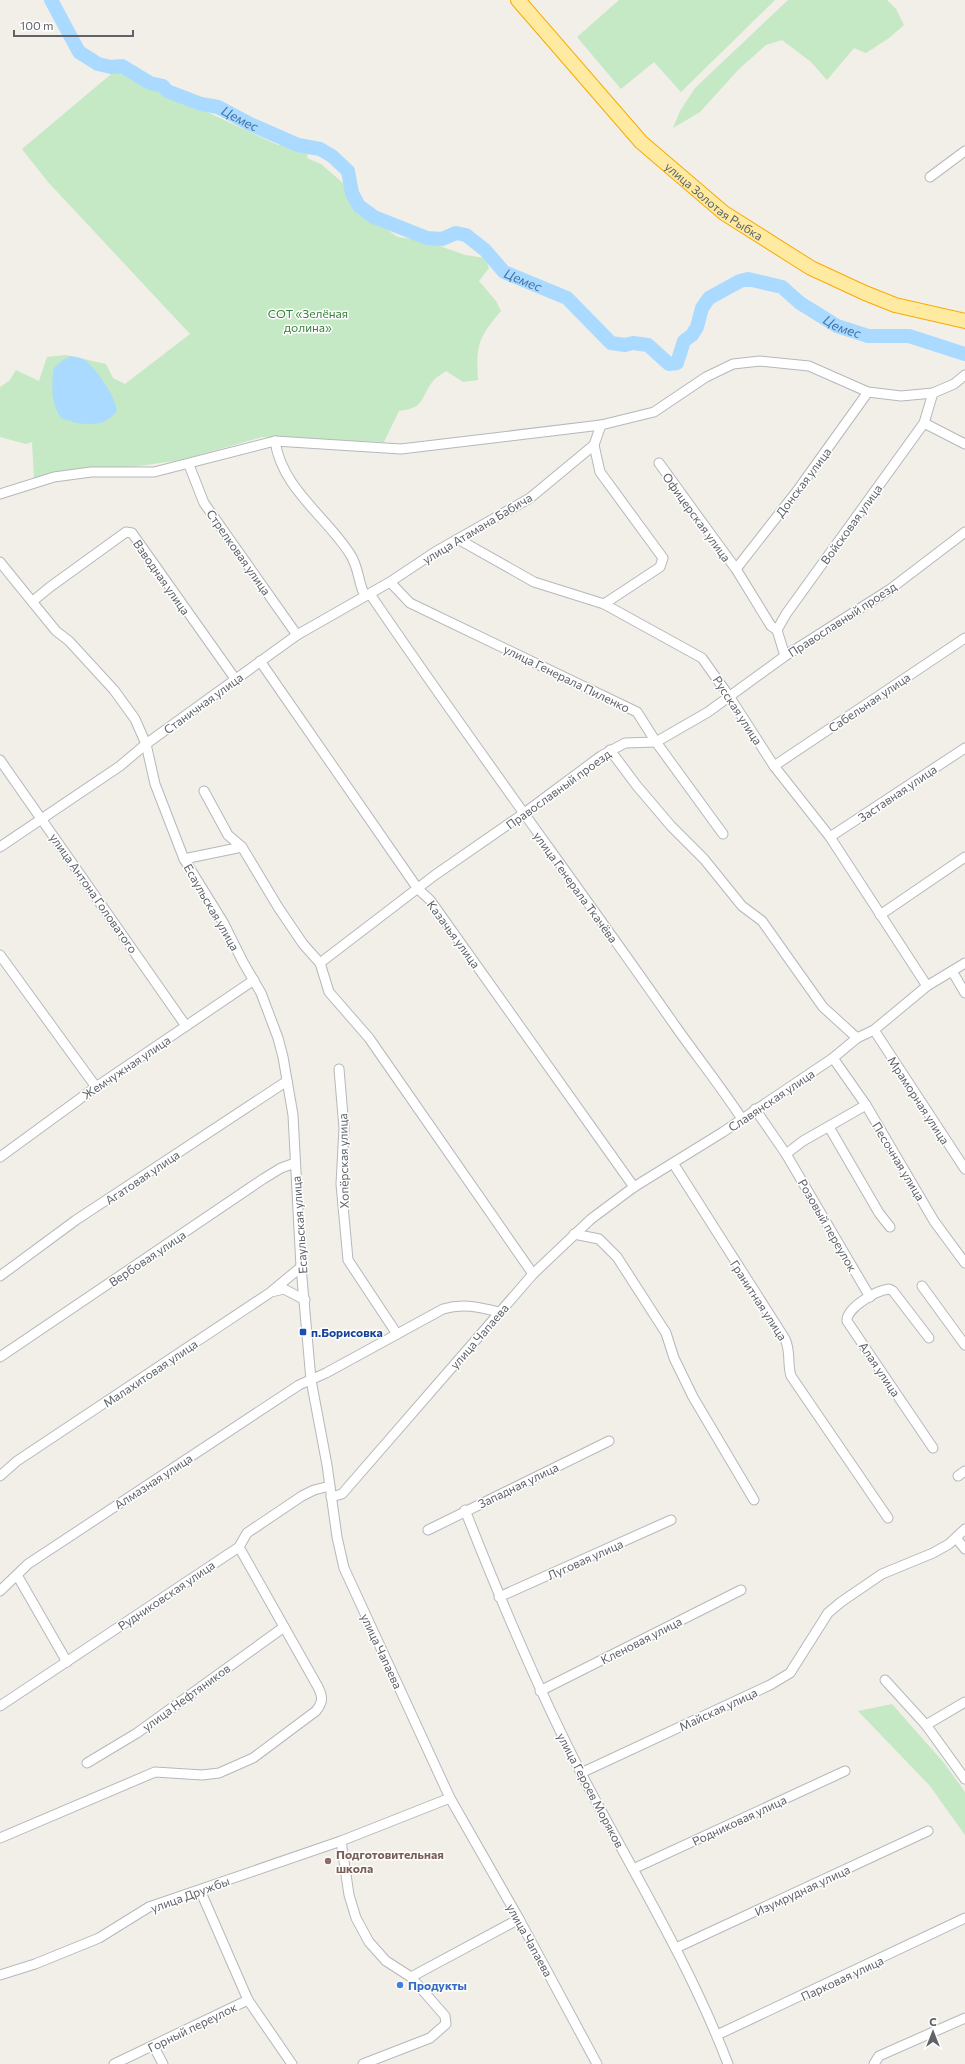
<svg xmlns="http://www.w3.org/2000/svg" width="965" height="2064" font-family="Commissioner,sans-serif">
  <rect width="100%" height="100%" fill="#f1efe8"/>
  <g fill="#c5e8c5">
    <path d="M619,0H775L681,92L654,62L621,89L577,37Z"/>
    <path d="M788,0H887L896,9L904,25L889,38L866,53L854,48L827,80L811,62L782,40L766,45L739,69L700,112L673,128L680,111L695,88Z"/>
    <path d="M116,70L278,145L284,144L308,154L307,158L321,164L343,183L357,210L398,237L426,241L465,255L485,258L489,268L479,281L496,301L501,311C478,338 476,345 478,380L463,382L446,371C442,374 436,377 433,381C420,397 426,408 399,411L384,442L262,437L181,460L132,467H91L34,478L32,442L26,444L0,437V387L9,381L16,370L39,381L47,357L66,355L106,364L113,378L125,384L190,334L48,182L22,149Z"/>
    <path d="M892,1704L944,1763L965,1792V1835L930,1786L858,1711Z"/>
  </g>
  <path fill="#aadaff" d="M71,356C76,357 83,358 86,361C98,371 115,396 117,411C102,430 81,425 61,418C51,404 51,384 54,368L63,360Z"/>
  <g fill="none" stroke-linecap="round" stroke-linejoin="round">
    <path stroke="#aadaff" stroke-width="14" id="s1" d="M51,0L79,52L98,64L111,67L122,66L150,83L163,86L167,91L201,104L218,107L250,124L298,145L320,149L332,156L348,171L352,193L359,206L374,217L427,238L442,239L456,233L466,235L485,250L504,272L567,298L611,343L625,345L633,343L648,345L669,364L677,363L684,341L692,335L697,327L702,308L709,298L740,281L748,279L782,287L800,303L837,326L868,336H909L965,354"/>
    <defs>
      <g id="minor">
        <path d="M930,177L965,151"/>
        <path d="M924,423L965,444"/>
        <path d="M275,441C282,489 326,516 350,554C359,567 358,583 365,596"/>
        <path d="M594,445L600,472L663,558L660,567L604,604"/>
        <path d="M659,463L736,569L771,626L777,630"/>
        <path d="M189,465L204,503L297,635"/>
        <path d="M0,494L54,477L91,472H154L275,441L401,449L601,425L654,412L706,377L733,364L760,361L809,366L868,392L901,396L933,393L954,384L965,375"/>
        <path d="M458,539L534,582L604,604L702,658L729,696L774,766L830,837L927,986"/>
        <path d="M0,562L56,631L69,641L114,690L135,719L146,744L155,784L184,859L223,922L243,962L261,993L278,1038L283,1057L293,1115L301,1267L311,1380L327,1465L337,1537L344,1568L450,1798L519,1919L597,2064"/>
        <path d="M736,569L797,491L868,392"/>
        <path d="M390,582L410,603L637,712L656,742L723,834"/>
        <path d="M370,594C469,740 575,882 676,1027C698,1058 721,1087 742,1119"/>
        <path d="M33,601L50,587L126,532L132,533L236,680"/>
        <path d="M785,656L777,630L786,614L924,423L933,393"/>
        <path d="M260,661L418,889L430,900L634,1187"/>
        <path d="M610,750L637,786L671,826L704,859L742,906L762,921L823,1007L857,1038"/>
        <path d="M0,760L186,1026"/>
        <path d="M774,766L965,638"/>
        <path d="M204,791L228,835L242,847L278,907L303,944L320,963L329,992L369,1038L533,1274"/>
        <path d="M830,837L965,748"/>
        <path d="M0,847L120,766L146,744L297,635L390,582L435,552L530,498L594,445L601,425"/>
        <path d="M184,859L242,847"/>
        <path d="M880,915L965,857"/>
        <path d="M0,955L96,1087"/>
        <path d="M320,963L435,875L523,814L601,756L625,743L656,742L708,712L785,656L889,590L965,532"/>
        <path d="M952,971L965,993"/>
        <path d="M874,1030L965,1169"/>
        <path d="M833,1058L866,1105L934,1221L965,1263"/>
        <path d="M339,1069L344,1128L341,1184L348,1260L397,1334"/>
        <path d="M755,1109L786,1154L803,1141L866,1105"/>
        <path d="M829,1127L879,1213L890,1227"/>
        <path d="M786,1154L870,1297"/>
        <path d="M0,1157L96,1087L254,980"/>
        <path d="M673,1163L785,1339C791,1351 787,1363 791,1376L888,1518"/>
        <path d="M574,1234L599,1239L617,1257L666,1333L674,1358L693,1397L754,1500"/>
        <path d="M0,1276L76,1220L287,1081"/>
        <path d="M922,1286L965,1345"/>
        <path d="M272,1291L301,1267"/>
        <path d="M929,1338L893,1291L889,1289C877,1290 846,1308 847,1321L933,1448"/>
        <path d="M0,1357L263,1179L281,1168L295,1163"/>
        <path d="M0,1476L17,1461L271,1292L284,1289L305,1300"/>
        <path d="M958,1476L965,1471"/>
        <path d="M331,1497L342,1494L533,1274L591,1219L634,1187L723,1132L833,1058L857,1038L874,1030L927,986L965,963"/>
        <path d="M465,1510C500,1599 537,1687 581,1773C631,1869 689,1962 728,2064"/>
        <path d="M428,1530L609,1441"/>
        <path d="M956,1538L965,1549"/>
        <path d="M17,1575L67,1662"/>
        <path d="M0,1591L28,1564L299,1385L326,1373L443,1309C463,1303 479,1307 499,1312"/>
        <path d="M499,1597L671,1520"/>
        <path d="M885,1680L926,1725L965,1779"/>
        <path d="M540,1691L741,1590"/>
        <path d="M0,1706L239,1547L247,1533L302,1496L314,1490L330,1486"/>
        <path d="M926,1725L965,1702"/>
        <path d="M87,1763L137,1733L284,1627"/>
        <path d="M581,1773L770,1685L790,1673L828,1613L841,1602L882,1574L933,1553L949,1544L965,1529"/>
        <path d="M0,1838L155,1772L202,1775L219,1773L253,1758L316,1711C323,1702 323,1697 318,1687L239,1547"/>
        <path d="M341,1841L349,1895L356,1918L369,1942L386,1961L411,1977L445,2016L446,2024L430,2038L363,2064"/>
        <path d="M633,1869L845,1771"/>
        <path d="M200,1890L248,2000L292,2064"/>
        <path d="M676,1948L928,1831"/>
        <path d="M0,1975L35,1964L99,1938L149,1907L341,1841L450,1798"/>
        <path d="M411,1977L519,1919"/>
        <path d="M717,2035L965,1918"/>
        <path d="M154,2047L163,2064"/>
        <path d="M114,2064L248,2000"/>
        <path d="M874,2064L879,2056L965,2018"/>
      </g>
      <g id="trunk">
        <path id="s2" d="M518,0L641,142L724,213L811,268L865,293L895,305L965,321"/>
      </g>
    </defs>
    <use href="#minor" stroke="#b5b8bc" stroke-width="11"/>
    <use href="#trunk" stroke="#f9ab00" stroke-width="16"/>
    <use href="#minor" stroke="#fff" stroke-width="9"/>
    <use href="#trunk" stroke="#feeaa1" stroke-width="14"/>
  </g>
  <rect fill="#1a4fb4" stroke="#fff" stroke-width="1.5" x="299" y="1328" width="8" height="8" rx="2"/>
  <circle fill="#8d6e63" stroke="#fff" stroke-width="1.5" cx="328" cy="1861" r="4"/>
  <circle fill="#3f7fe0" stroke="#fff" stroke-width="1.5" cx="400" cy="1985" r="4"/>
  <g text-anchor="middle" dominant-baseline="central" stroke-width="3" stroke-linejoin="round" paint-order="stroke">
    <g font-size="12" fill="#5f6368" stroke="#fff">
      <text stroke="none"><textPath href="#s2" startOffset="282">улица Золотая Рыбка</textPath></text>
      <text transform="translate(803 482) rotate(-53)">Донская улица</text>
      <text transform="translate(697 517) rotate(54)">Офицерская улица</text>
      <text transform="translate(851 524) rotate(-54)">Войсковая улица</text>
      <text transform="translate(477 528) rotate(-31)">улица Атамана Бабича</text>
      <text transform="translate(239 552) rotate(55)">Стрелковая улица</text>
      <text transform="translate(162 577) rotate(55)">Взводная улица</text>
      <text transform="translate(842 619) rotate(-33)">Православный проезд</text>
      <text transform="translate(567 678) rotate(26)">улица Генерала Пиленко</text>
      <text transform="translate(869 702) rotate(-34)">Сабельная улица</text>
      <text transform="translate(203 703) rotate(-36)">Станичная улица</text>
      <text transform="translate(738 710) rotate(57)">Русская улица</text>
      <text transform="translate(558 789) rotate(-36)">Православный проезд</text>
      <text transform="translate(897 793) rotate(-34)">Заставная улица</text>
      <text transform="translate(576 887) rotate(54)">улица Генерала Ткачёва</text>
      <text transform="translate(94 893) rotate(55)">улица Антона Головатого</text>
      <text transform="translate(212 907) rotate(60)">Есаульская улица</text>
      <text transform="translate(454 934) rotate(54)">Казачья улица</text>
      <text transform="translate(126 1067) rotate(-34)">Жемчужная улица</text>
      <text transform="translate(771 1100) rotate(-34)">Славянская улица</text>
      <text transform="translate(919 1100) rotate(57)">Мраморная улица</text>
      <text transform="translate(343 1161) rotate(-91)">Хопёрская улица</text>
      <text transform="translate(899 1161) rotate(59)">Песочная улица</text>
      <text transform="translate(142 1177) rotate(-34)">Агатовая улица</text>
      <text transform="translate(299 1225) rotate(-94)">Есаульская улица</text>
      <text transform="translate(828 1225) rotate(60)">Розовый переулок</text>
      <text transform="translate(147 1258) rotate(-34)">Вербовая улица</text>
      <text transform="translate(759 1300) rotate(57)">Гранитная улица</text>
      <text transform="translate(479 1336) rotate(-49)">улица Чапаева</text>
      <text transform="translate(880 1369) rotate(56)">Алая улица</text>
      <text transform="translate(150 1373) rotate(-34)">Малахитовая улица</text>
      <text transform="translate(153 1481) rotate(-33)">Алмазная улица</text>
      <text transform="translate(518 1485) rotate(-26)">Западная улица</text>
      <text transform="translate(585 1559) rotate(-24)">Луговая улица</text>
      <text transform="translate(166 1595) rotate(-34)">Рудниковская улица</text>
      <text transform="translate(641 1640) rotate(-27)">Кленовая улица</text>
      <text transform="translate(382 1651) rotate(65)">улица Чапаева</text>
      <text transform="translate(186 1697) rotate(-36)">улица Нефтяников</text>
      <text transform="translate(718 1709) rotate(-25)">Майская улица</text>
      <text transform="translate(591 1790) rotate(62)">улица Героев Моряков</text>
      <text transform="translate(739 1820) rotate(-25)">Родниковая улица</text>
      <text transform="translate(802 1890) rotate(-25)">Изумрудная улица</text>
      <text transform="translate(190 1894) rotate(-20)">улица Дружбы</text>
      <text transform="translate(530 1940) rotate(61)">улица Чапаева</text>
      <text transform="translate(842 1978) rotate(-25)">Парковая улица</text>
      <text transform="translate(192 2027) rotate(-26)">Горный переулок</text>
    </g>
    <g font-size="12" fill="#348238" stroke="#fff">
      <text x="308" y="313">СОТ «Зелёная<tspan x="308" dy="14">долина»</tspan></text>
    </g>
    <g font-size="12" font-weight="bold" fill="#164399" stroke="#fff" text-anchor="start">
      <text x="311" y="1332">п.Борисовка</text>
    </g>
    <g font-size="12" font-weight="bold" fill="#785e54" stroke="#fff" text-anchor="start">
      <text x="336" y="1854">Подготовительная<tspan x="336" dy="14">школа</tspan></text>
    </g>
    <g font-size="12" font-weight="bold" fill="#366cbe" stroke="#fff" text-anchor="start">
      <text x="408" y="1985">Продукты</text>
    </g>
    <g font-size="13" font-style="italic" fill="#4174aa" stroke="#fff">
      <text stroke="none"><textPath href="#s1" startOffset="237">Цемес</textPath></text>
      <text stroke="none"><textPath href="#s1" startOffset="586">Цемес</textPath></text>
      <text stroke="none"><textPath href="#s1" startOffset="996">Цемес</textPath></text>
    </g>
  </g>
  <g transform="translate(933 2032)" stroke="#ffffff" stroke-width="3" paint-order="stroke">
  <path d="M0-3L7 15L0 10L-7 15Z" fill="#5f6368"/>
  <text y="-6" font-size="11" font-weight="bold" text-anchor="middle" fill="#5f6368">С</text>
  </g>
  <path d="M14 30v6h119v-6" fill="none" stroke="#5f6368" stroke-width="2"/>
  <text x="20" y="30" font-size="12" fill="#5f6368" stroke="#ffffff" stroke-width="3" paint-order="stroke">100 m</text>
</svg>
